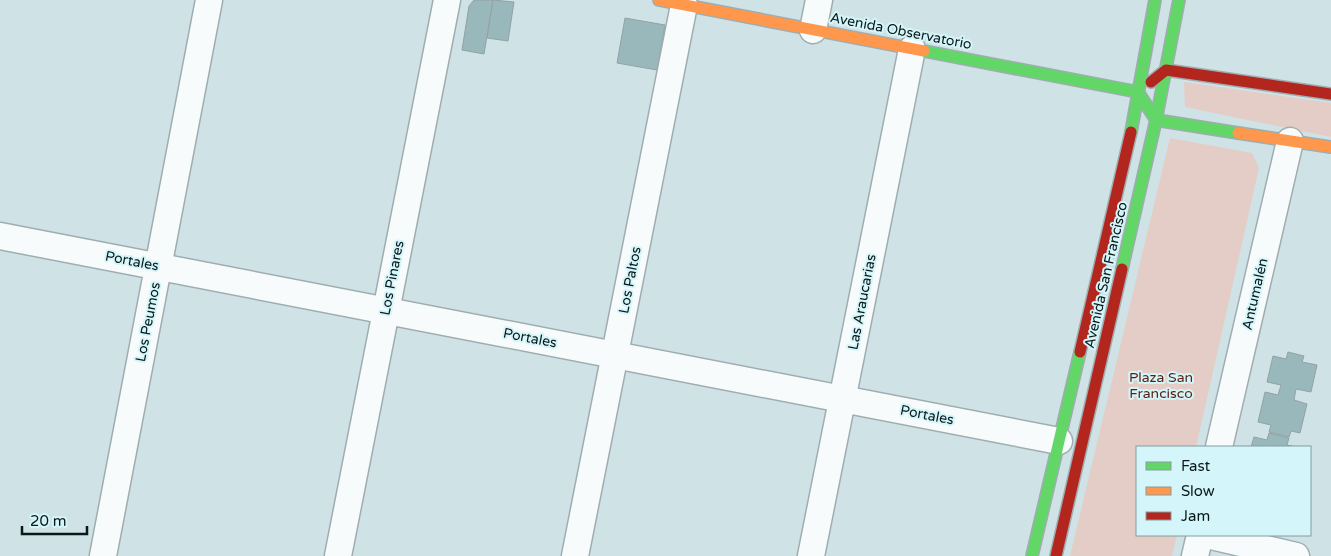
<svg xmlns="http://www.w3.org/2000/svg" width="1331" height="556" font-family="'Varela Round',sans-serif">
  <rect width="100%" height="100%" fill="#cfe2e5"/>
  <g fill="#e4cdc6">
    <path d="M1184,82L1331,103V137L1185,107Z"/>
    <path d="M1170,138L1252,153L1259,168L1196,447H1137V535H1177L1172,556H1070Z"/>
  </g>
  <g fill="#99b8bb" stroke="#93a2a4">
    <path d="M474,0H493L484,54L462,50L469,6Z"/>
    <path d="M493,0L514,2L508,41L487,38Z"/>
    <path d="M625,18L665,25L657,70L617,63Z"/>
    <path d="M1288,352L1304,356L1302,362L1317,365L1311,392L1296,389L1294,400L1307,404L1300,433L1291,431L1289,437L1269,432L1271,425L1258,422L1265,392L1278,395L1281,385L1267,382L1273,356L1286,359Z"/>
    <path d="M1269,433L1289,438L1287,445L1297,447H1251L1254,437L1267,440Z"/>
  </g>
  <g fill="none" stroke-linecap="round" stroke-linejoin="round">
    <defs>
      <g id="street">
        <path d="M813,30L819,0"/>
        <path d="M0,236L1059,441"/>
        <path d="M1219,447L1290,141"/>
        <path d="M1207,535L1296,556"/>
        <path d="M103,556L209,0"/>
        <path d="M338,556L447,0"/>
        <path d="M575,556L684,5"/>
        <path d="M811,556L912,49"/>
        <path d="M1195,556L1200,535"/>
      </g>
      <g id="fast">
        <path d="M924,51L1138,92L1156,120L1238,133"/>
        <path d="M1131,132L1155,0"/>
        <path d="M1122,269L1156,120L1179,0"/>
        <path d="M1032,556L1080,352"/>
      </g>
      <g id="slow">
        <path d="M659,0L924,51"/>
        <path d="M1238,133L1331,147"/>
      </g>
      <g id="jam">
        <path d="M1151,82L1166,70L1331,94"/>
        <path d="M1080,352L1131,132"/>
        <path d="M1056,556L1122,269"/>
      </g>
    </defs>
    <use href="#street" stroke="#9fadb0" stroke-width="29"/>
    <use href="#fast" stroke="#9fadb0" stroke-width="14"/>
    <use href="#slow" stroke="#9fadb0" stroke-width="14"/>
    <use href="#jam" stroke="#9fadb0" stroke-width="14"/>
    <use href="#street" stroke="#f8fbfb" stroke-width="26"/>
    <use href="#fast" stroke="#63d668" stroke-width="11"/>
    <use href="#slow" stroke="#ff974d" stroke-width="11"/>
    <use href="#jam" stroke="#b3261e" stroke-width="11"/>
  </g>
  <g text-anchor="middle" dominant-baseline="central" stroke-width="4" stroke-linejoin="round" paint-order="stroke">
    <g font-size="14" fill="#0b1819" stroke="#d4f6fa">
      <text transform="translate(901 31) rotate(11)">Avenida Observatorio</text>
      <text transform="translate(132 261) rotate(11)">Portales</text>
      <text transform="translate(1106 275) rotate(-77)">Avenida San Francisco</text>
      <text transform="translate(392 278) rotate(-79)">Los Pinares</text>
      <text transform="translate(630 280) rotate(-79)">Los Paltos</text>
      <text transform="translate(1255 294) rotate(-77)">Antumalén</text>
      <text transform="translate(862 302) rotate(-79)">Las Araucarias</text>
      <text transform="translate(148 322) rotate(-79)">Los Peumos</text>
      <text transform="translate(530 338) rotate(11)">Portales</text>
      <text transform="translate(927 415) rotate(11)">Portales</text>
    </g>
    <g font-size="14" fill="#5d1e0e" stroke="#d4f6fa">
      <text x="1161" y="377">Plaza San<tspan x="1161" dy="16">Francisco</tspan></text>
    </g>
  </g>
  <rect x="1136" y="446" width="175" height="90" fill="#d4f6fa" stroke="#849da0"/>
  <rect x="1146" y="462" width="25" height="8" fill="#63d668" stroke="#849da0"/>
  <text x="1181" y="471" font-size="15" fill="#0b1819">Fast</text>
  <rect x="1146" y="487" width="25" height="8" fill="#ff974d" stroke="#849da0"/>
  <text x="1181" y="496" font-size="15" fill="#0b1819">Slow</text>
  <rect x="1146" y="512" width="25" height="8" fill="#b3261e" stroke="#849da0"/>
  <text x="1181" y="521" font-size="15" fill="#0b1819">Jam</text>
  <path d="M22 526v8h65v-8" fill="none" stroke="#0b1819" stroke-width="2.5"/>
  <text x="30" y="526" font-size="15" fill="#0b1819" stroke="#d4f6fa" stroke-width="4" paint-order="stroke">20 m</text>
</svg>
